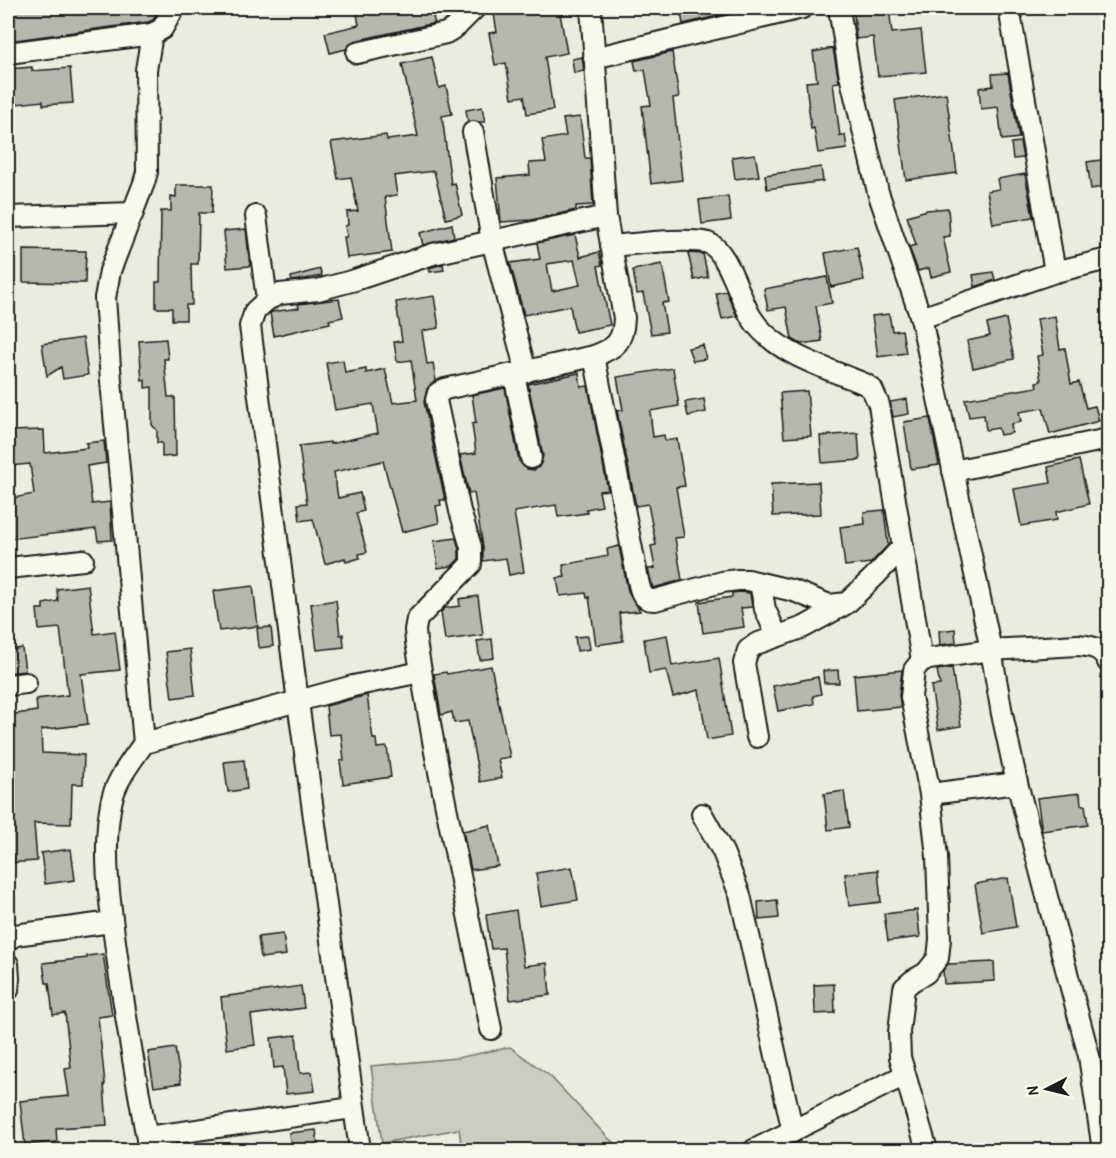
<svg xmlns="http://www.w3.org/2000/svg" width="1116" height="1158" font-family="'Patrick Hand',sans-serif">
  <rect width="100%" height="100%" fill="#eeeadf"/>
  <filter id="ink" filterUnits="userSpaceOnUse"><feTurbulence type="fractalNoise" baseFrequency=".0167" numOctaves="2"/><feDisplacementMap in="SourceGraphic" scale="12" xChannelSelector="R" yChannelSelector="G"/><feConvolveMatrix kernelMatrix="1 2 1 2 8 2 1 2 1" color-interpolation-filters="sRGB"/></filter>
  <g filter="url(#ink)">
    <path fill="#ceccc2" stroke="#75746f" stroke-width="1.5" d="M510,1047L550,1076L610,1140L627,1150H462L459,1129L382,1143L371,1066L457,1058Z"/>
    <g fill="#b9b6af" stroke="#1c1c1c" stroke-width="1.5" fill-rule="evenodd">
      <path d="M9,8H160L153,20L148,22L8,41V24H11Z"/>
      <path d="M356,8H430L435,23L354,41L346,49L330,53L325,33L359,25Z"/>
      <path d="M493,8H559L567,53L545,57L553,110L527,114L524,96L512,98L506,63L495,65L489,33L497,32Z"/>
      <path d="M680,8H743V10L683,24Z"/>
      <path d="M889,8L892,33L921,30L926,72L878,76L873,37L856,39L854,12Z"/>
      <path d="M833,48L839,82L833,83L840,136L845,135L847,149L818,153L814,128L811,129L806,82L817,81L813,52Z"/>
      <path d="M672,52L679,97L673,98L682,180L651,184L642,106L651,105L645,70L636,71L634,61Z"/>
      <path d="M432,57L439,88L446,86L452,114L442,116L451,184L455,183L462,215L446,219L434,171L394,176L397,195L385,197L392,252L347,258L344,237H347L345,226L348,225L347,212L358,211L351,177L338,179L331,142L386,135L387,140L418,136L402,64Z"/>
      <path d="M582,57L584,71L574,73L572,59Z"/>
      <path d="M32,67V71L70,68L73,103L43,105V101L8,105V69Z"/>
      <path d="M1008,73L1019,138L1002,140L998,107L981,109L979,88L993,86L992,74Z"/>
      <path d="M946,93L957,173L906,180L895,100Z"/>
      <path d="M482,107L485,122H468L466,110Z"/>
      <path d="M580,117L585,158H590L593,205L576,206V210L531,220L501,222L497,178L530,175L529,163L546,162L542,140L566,136L563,119Z"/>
      <path d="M1020,142L1023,158L1013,159L1011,143Z"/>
      <path d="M755,154L759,176L735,179L732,157Z"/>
      <path d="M1108,159V186L1091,189L1087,162Z"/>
      <path d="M821,167L823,181L767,189L765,175Z"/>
      <path d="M1025,174L1033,217L993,224L987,191L999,189L997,179Z"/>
      <path d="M176,185H213L212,213H199L198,264H191L192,305H186V320H172V308H156V282H160L161,211H171V196L176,197Z"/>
      <path d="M728,196L731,220L702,224L699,200Z"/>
      <path d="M948,208L950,236L943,237L951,272L931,277L929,268L918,271L909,247L916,245L907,216L927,210Z"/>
      <path d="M452,224L454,237L423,245L420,233Z"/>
      <path d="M246,229L250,266L227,268L224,231Z"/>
      <path d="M575,235L580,257L599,252L602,265L598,266L610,325L575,332L570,306L524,315L510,263L540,259L537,243ZM574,260L580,285L552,291L547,264Z"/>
      <path d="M857,247L864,280L831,287L825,253Z"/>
      <path d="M23,250L86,251L85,283L23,282Z"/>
      <path d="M688,253L703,254L708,277L694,280Z"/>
      <path d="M443,264L444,270L430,272L429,268Z"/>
      <path d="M662,264L669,302L662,303L667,332L651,334L643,293L637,294L633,270Z"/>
      <path d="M320,269L322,276L292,281L291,277Z"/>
      <path d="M993,272L995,280L975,287L973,275Z"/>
      <path d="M827,277L832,303L816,306L822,341L801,344L792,339L786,307L768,310L764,289Z"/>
      <path d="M726,291L737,316L722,319L716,293Z"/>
      <path d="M434,296L439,328L422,331L427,364L433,363L436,381L427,389L424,402L445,500H440L441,505L436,506L439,523L402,532L383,461L334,472L338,498L360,493L364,511L356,513L367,552L359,554L360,558L346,562L345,558L325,564L313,519L300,521L298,504L307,503L299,446L330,442V444L378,433L373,404L335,410L326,363L343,360L345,373L366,369V373L385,369L393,403L417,400L411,360L397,362L394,342L402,341L396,302Z"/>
      <path d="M339,299L343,317L329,320L330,323L274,336L270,313L272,312L299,308L298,304Z"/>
      <path d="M889,314L892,331L902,330L906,353L878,357L872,316Z"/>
      <path d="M1055,316L1060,349L1065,348L1071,384L1079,382L1086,408L1095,406L1099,421L1050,434L1043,408L1019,412L1021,422L1011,424L1012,433L1000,435L998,428L986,430L984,415L969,417L965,399L1037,387L1036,382L1041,381L1037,356L1043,355L1037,319Z"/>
      <path d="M1006,319L1014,359L973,368L967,341L990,336L987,324Z"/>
      <path d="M83,338L88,375L63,379L61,367L47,376L42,344Z"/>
      <path d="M166,339L168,359H164L168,397H175L176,456L162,457V443H157V430L152,425V387L145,388V380L142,381L139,341Z"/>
      <path d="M703,345L706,359L693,361L688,348Z"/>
      <path d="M673,368L679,406L650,411L653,437L664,435L665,441L677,439L685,486L676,487L684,537L675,538L682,580L653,588L648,569L655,568L651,546L656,545L648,504L636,506L617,411L623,410L617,377Z"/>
      <path d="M579,373L581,387L588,386L608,490L599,491L602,506L586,509L587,513L558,517L556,505L514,512L524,572L509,575L506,558L483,561V547L474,493L469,494L460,455L476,453L472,424L476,423L472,395L505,388L519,461L527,469L534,470L539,467L543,456L528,384Z"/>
      <path d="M807,391L811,436L784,438L780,393Z"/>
      <path d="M704,399L706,412L688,416L685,402Z"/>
      <path d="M907,399L909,414L893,417L890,402Z"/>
      <path d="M930,418L939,465L911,469L904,422Z"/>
      <path d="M44,430L45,453L87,448L86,443L104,441L106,463L87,466L92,504L110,502L112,540L98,541L96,529L8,539V499L34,494L30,464L8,466V431Z"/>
      <path d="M858,433L860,460L822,463L820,436Z"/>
      <path d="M1079,460L1089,504L1056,512L1057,520L1021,526L1014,489L1051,483L1048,467Z"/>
      <path d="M819,482L821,514L773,516L771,484Z"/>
      <path d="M884,510L888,545L871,563L845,566L840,527L865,524L864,512Z"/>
      <path d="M456,538L459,549V559L452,566L438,568L434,541Z"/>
      <path d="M619,546L628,591L640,611L619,613L623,641L596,645L589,597L587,598L586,593L560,596L557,578L565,577L563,565L608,556L607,549Z"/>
      <path d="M88,585L94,634L115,631L120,670L81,674L88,724L41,730L42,753L84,755L83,784H72L71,824L34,823L37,861L8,863V778H12L11,739H8V715L37,711L36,699L68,695L60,628L39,630L37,609H43V604L58,601L57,589Z"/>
      <path d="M253,586L258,626L219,631L213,591Z"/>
      <path d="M739,592L750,593L752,607L741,608L744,627L703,633L699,602L732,597V593Z"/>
      <path d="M478,596L483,635L445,640L441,612L445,608L460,606L459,599Z"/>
      <path d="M336,600L340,635L343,634L344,647L317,650L311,604Z"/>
      <path d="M271,627L273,646L259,648L257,628Z"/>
      <path d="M955,629L956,643L940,645L939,631Z"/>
      <path d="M667,635L672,666L719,658L731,736L707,740L699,690L673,697L666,670L649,673L644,639Z"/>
      <path d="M588,636L590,649L577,651L575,637Z"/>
      <path d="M492,639L494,658L480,660L477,641Z"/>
      <path d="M22,648L25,671L8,673V650Z"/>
      <path d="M190,649L195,695L172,698L166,652Z"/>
      <path d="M491,666L510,757L498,759L502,778L480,782L468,721L454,723L452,712L441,715L434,674L446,672L447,674Z"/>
      <path d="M952,668L961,726L938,730L931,686L940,685L937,670Z"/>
      <path d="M838,670L839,683H824L823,671Z"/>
      <path d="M902,670L899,696L901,707L857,711L854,675Z"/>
      <path d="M818,677L821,694L813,696L814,704L778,711L773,686Z"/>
      <path d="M367,695L373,739H376L377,748L387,747L391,777L343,784L340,761L344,760L341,734L329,735L326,706Z"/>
      <path d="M244,760L247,789L228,792L224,762Z"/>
      <path d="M844,791L849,827L828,830L824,794Z"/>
      <path d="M1080,793L1081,805H1085L1088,825L1042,831L1037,798Z"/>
      <path d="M490,825L498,866L471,870L463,831Z"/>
      <path d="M71,849L75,880L45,884L41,853Z"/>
      <path d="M572,867L578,900L541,906L536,873Z"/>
      <path d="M878,870L881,902L849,906L845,874Z"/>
      <path d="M1008,878L1016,927L983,933L975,884Z"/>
      <path d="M777,900L779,918L759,920L758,902Z"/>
      <path d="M516,910L524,966L547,963L550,995L510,1000L504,948L491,949L486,915Z"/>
      <path d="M917,910L920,937L888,941L884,914Z"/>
      <path d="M283,934L286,955L261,958L258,937Z"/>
      <path d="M103,954L112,1015L98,1017L105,1084H104L107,1125L56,1128L57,1142L25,1145L20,1101L69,1096L65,1069L71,1068L65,1013L53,1015L49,983H46L43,963L87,958V956Z"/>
      <path d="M994,962L995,981L944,984L943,970L948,964Z"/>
      <path d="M834,984L835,1013L815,1014L814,985Z"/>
      <path d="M301,986L304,1008L251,1015L255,1045L227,1049L221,997Z"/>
      <path d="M296,1035L300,1073L312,1072L315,1091L286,1094L283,1067L274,1068L271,1038Z"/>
      <path d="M175,1048L181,1083L154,1087L148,1052Z"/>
      <path d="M316,1130L319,1150H291L289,1133Z"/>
    </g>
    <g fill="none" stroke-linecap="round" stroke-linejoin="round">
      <defs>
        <g id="minor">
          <path d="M839,8L849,71L878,192L921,318L991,650L1002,714L1017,783L1089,1056L1103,1150"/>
          <path d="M1009,8L1055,272"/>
          <path d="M152,34L146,70L147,172L144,183L110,271L105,298L111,381L144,743L353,686L421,672"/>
          <path d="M8,53L152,34L162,29L174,8"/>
          <path d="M357,53L446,33L456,27L475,8"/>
          <path d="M594,58L802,8"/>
          <path d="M473,132L492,241L526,372"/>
          <path d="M256,216L267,300"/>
          <path d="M8,217L133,213"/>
          <path d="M611,246C634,244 688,237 708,243C728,250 740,300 751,317C774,354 827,368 865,384L872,389L879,405L922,660L991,650L1078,645C1091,646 1103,648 1108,662"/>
          <path d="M921,318L1055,272L1108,259"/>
          <path d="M594,356L638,580C640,590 642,601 655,600L722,582L738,580H748L794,591L829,605L847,603L877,574L903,546"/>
          <path d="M514,374L531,458"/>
          <path d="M953,471L1108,439"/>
          <path d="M8,568L83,560"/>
          <path d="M760,583L765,609L777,636"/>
          <path d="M922,660L914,670L911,697L930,794L937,857L940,939L938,958L926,973L912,981L904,988L899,1032L900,1057L927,1150"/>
          <path d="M8,685L26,683"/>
          <path d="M757,737L744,663L748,650L756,644L804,627L844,605"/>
          <path d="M144,743C132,760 117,779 112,799C100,851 112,918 119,971C128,1031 138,1091 149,1150"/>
          <path d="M930,794L1017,783"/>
          <path d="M702,814L723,852L740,895L793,1132"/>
          <path d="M8,940L15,935L112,922"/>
          <path d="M8,964L9,979L8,990"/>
          <path d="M491,1029L435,752L416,642L415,630L417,619L471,564V547L460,511L436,400L438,393L445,389L594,356C616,348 623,342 624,318L606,216L591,8"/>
          <path d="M147,1137L353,1108"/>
          <path d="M360,1150L298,702L250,326L255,311L267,300L280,294L318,290L355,280L433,254L606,216"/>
          <path d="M754,1150L905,1075"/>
        </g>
      </defs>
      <use href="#minor" stroke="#1c1c1c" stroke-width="24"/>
      <use href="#minor" stroke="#fbf7ec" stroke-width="20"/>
    </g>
  </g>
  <rect width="1116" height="1158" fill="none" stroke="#fbf7ec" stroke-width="30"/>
  <rect x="15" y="15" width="1086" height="1128" fill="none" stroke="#1c1c1c" stroke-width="2" filter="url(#ink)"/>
  <g transform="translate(1047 1089) rotate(263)" stroke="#fbf7ec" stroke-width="4.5" paint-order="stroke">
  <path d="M0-4.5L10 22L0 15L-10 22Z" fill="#1c1c1c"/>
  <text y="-9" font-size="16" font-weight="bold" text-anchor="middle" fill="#1c1c1c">N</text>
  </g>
</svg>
